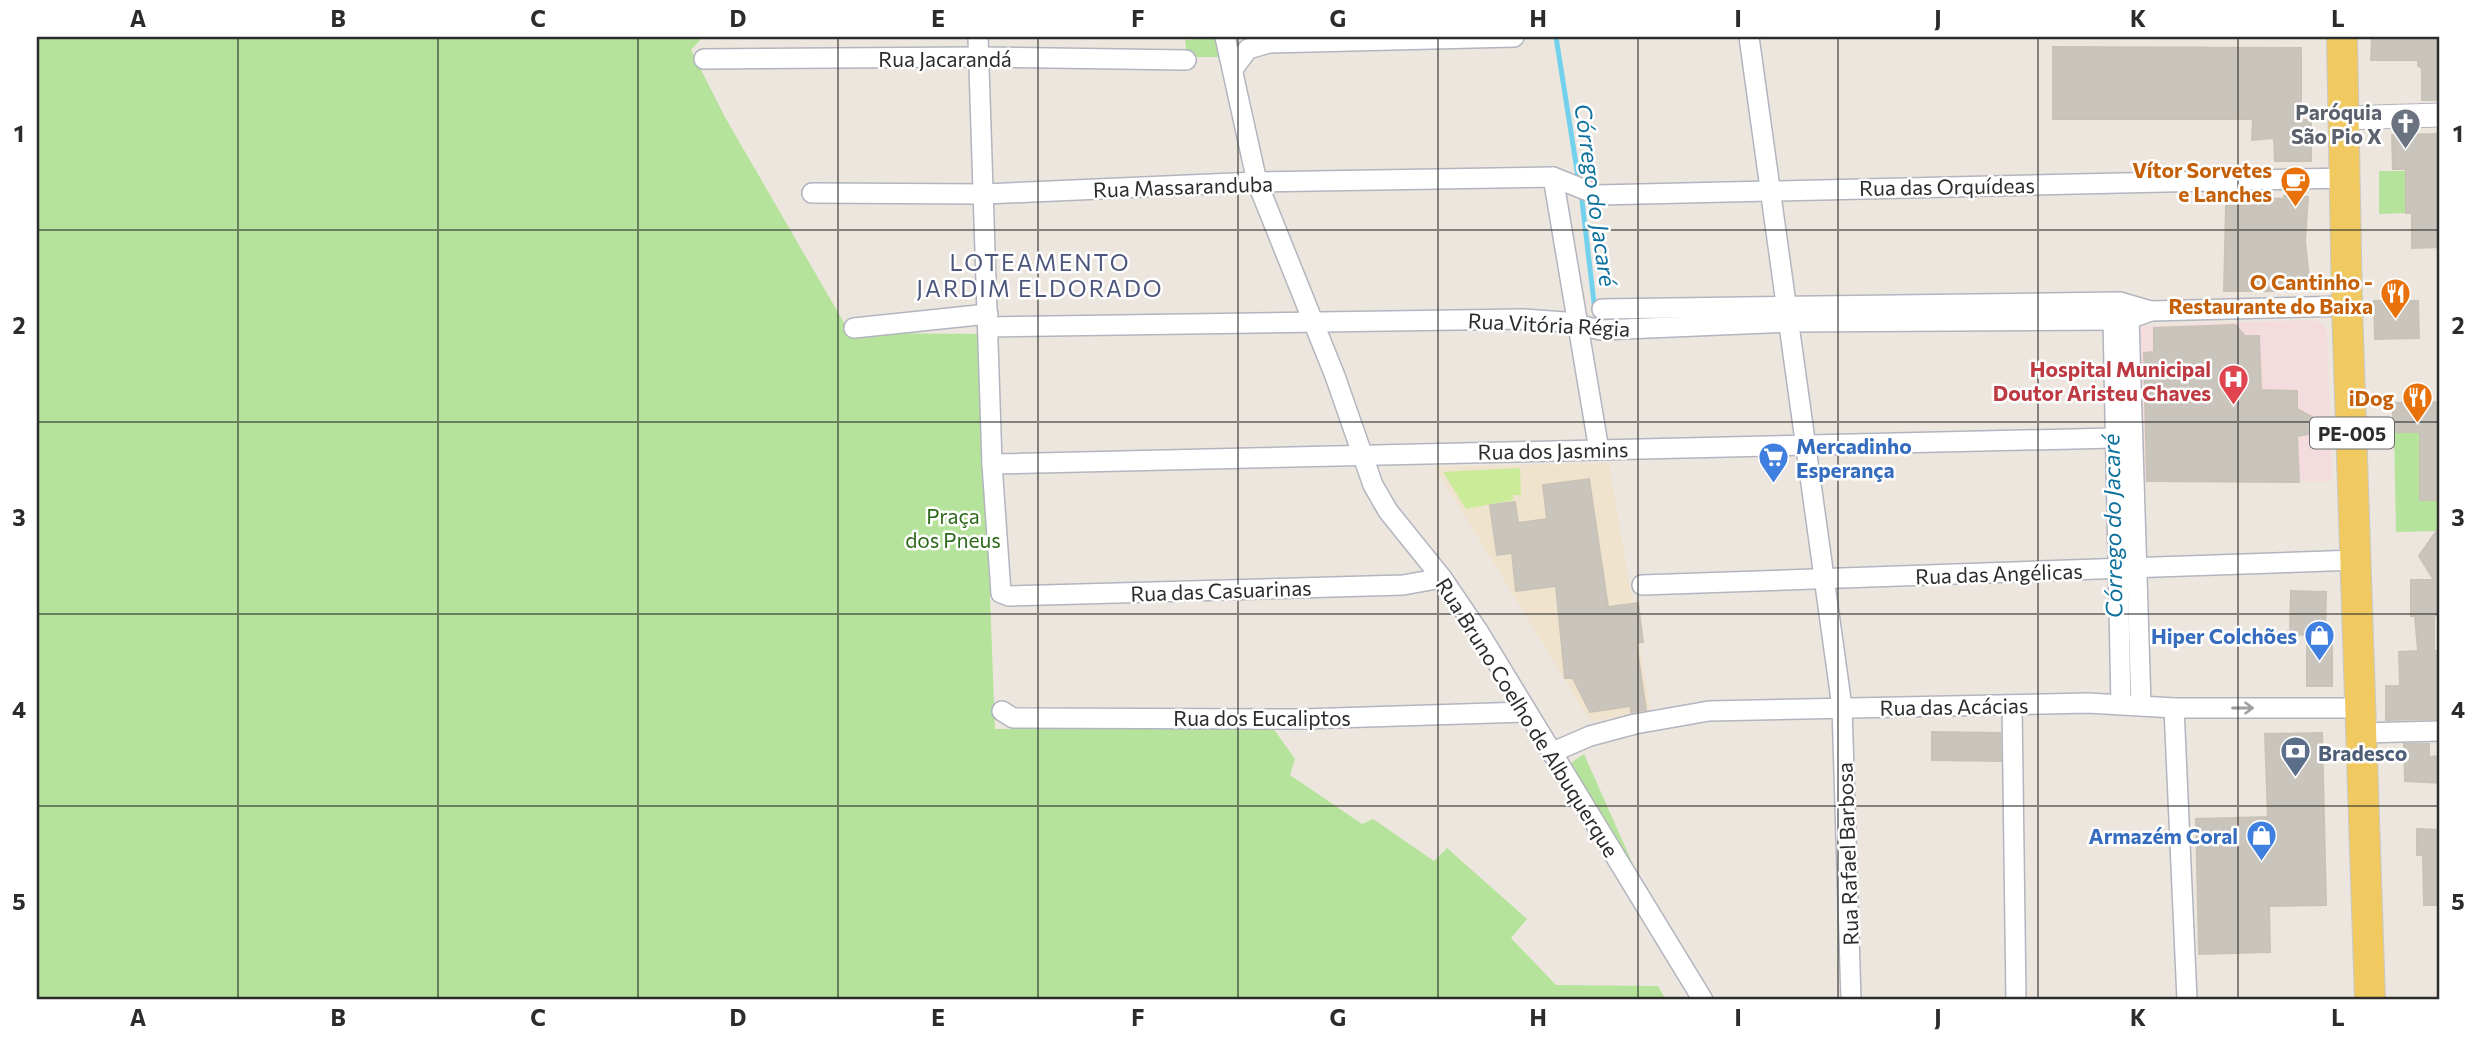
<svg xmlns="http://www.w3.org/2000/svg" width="2477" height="1037" font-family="Commissioner,sans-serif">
  <rect width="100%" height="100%" fill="#ede6de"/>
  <path fill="#efe3ce" d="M1609,463L1651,712L1590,721L1435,467Z"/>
  <path fill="#f4dcde" d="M2312,320L2322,324L2327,330L2332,481H2140L2137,333L2142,326Z"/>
  <g fill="#b6e39b">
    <path d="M37,37H703L691,50L726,119L850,333L992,334L1005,583L990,597L995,729L1064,728L1115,723L1273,728L1295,759L1290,775L1362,824L1373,819L1434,861L1447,848L1527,919L1511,938L1556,985L1658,986L1666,1000H37Z"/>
    <path d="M1225,37L1229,57H1187L1185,40Z"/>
    <path d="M2379,171H2406V213L2379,214Z"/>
    <path d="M2440,432V531L2396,532L2394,433Z"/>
    <path d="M1584,754L1635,869L1632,870L1572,770V762Z"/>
  </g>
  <path fill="#caeb97" d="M1520,468L1521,495H1513V500L1466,509L1443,472Z"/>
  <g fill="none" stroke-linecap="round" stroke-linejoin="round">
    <g stroke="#72d2ee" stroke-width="5">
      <path d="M1556,37L1579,183"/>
      <path d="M1581,192L1595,311"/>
    </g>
  </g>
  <g fill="#c9c4bc" stroke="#c9c2b7" stroke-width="2">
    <path d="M2372,37H2440V100H2422V68L2418,66V60H2371Z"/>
    <path d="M2053,47L2301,48V120H2311V161H2275L2274,138L2252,140L2253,119H2053Z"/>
    <path d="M2440,134V247L2412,248V213H2406V169H2393L2392,135Z"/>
    <path d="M2284,196L2308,197L2305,241L2309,278L2300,277L2299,291H2224L2226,206L2265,205L2266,198L2284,199Z"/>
    <path d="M2374,301H2418L2419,338L2375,339Z"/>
    <path d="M2235,325L2245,336H2259L2261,390L2297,391V409L2312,417V428L2308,434L2297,436L2299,482L2147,481L2144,353L2154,352V328Z"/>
    <path d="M2440,402V500H2420V432H2393V403Z"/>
    <path d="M1589,479L1608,607L1638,603L1643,642L1636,643L1646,710L1631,712V706L1590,712L1573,678H1565L1556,586L1516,591L1512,553L1497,555L1490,505L1515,502L1518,523L1547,519L1543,485Z"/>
    <path d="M2440,526V614L2434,616V651H2440V719L2386,720V686H2400L2399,652L2418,651L2415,616H2411V580H2434L2419,556Z"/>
    <path d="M2291,591L2326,592L2325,638H2332V686H2307V635L2290,634Z"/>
    <path d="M1932,732L2000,733L2001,761L1932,760Z"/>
    <path d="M2322,733L2326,905L2269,906L2270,952L2199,954L2196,819L2268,817L2265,734Z"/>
    <path d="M2404,744H2429V757L2440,756V783L2405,781Z"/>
    <path d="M2417,829L2440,830V905H2424L2423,855H2417Z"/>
  </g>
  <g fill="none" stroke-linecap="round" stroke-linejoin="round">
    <defs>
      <g id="minor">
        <path d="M978,37L992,464L1001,593L1009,596L1403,585L1442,578"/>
        <path d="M1225,37L1257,182L1335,376L1373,485L1388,511L1442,578L1478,631L1703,1000"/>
        <path d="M1749,37L1842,707L1851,1000"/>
        <path d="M704,59L979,57L1186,60"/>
        <path d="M1233,69L1248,49L1269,43L1514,37"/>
        <path d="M1553,177L1599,450"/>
        <path d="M812,193L985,194L1257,182L1553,177L1598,195L2344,178"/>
        <path d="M1602,309L2120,302L2151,311"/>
        <path d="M2124,309L2129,319L2141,705"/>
        <path d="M2117,310L2113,320L2121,704"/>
        <path d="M988,327L1523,319L1565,322L1601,330L1789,322L2113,320L2129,319L2151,311L2347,306"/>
        <path d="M854,328L988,314"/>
        <path d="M992,464L2114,438"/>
        <path d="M1642,585L2357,560"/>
        <path d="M2012,705L2016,1000"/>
        <path d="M2174,708L2187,1000"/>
        <path d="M1002,711L1013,718L1303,719L1525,712"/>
        <path d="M2363,733L2440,731"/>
        <path d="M1553,752L1590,736L1635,724L1709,711L2088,703L2174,708H2361"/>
      </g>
      <path id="tertiary" d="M2343,118L2440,115"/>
      <path id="primary" d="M2342,37L2347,306L2370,1000"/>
    </defs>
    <use href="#minor" stroke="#b2b5bf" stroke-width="22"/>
    <use href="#tertiary" stroke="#b2b5bf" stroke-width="25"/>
    <use href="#primary" stroke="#c8c8c8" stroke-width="32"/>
    <use href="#minor" stroke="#fff" stroke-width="19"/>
    <use href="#tertiary" stroke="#fff" stroke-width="23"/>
    <use href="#primary" stroke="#f0c960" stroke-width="30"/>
  </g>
  <defs><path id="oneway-shaft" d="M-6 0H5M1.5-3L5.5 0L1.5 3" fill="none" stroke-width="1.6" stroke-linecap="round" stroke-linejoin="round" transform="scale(1.75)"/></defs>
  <use stroke="#a0a0a0" href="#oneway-shaft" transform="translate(2243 708)"/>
  <path fill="none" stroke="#2c2c2c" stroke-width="2" stroke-opacity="0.55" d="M238,37V1000M438,37V1000M638,37V1000M838,37V1000M1038,37V1000M1238,37V1000M1438,37V1000M1638,37V1000M1838,37V1000M2038,37V1000M2238,37V1000M37,230H2440M37,422H2440M37,614H2440M37,806H2440"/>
  <defs>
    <symbol id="church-pin" viewBox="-11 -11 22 30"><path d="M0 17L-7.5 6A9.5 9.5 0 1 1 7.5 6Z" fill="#6b7280" stroke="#fff"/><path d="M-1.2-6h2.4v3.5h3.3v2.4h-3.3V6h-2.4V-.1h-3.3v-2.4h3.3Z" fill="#fff"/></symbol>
    <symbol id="cafe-pin" viewBox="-11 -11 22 30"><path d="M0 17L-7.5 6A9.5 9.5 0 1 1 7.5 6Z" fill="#e8710a" stroke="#fff"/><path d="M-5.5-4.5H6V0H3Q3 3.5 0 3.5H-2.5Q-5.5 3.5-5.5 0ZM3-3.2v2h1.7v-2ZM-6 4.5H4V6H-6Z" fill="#fff"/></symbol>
    <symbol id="restaurant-pin" viewBox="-11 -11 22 30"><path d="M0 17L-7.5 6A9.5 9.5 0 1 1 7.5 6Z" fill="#e8710a" stroke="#fff"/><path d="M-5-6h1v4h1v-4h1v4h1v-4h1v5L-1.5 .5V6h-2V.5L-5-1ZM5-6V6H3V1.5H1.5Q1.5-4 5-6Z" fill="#fff"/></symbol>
    <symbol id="hospital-pin" viewBox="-11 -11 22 30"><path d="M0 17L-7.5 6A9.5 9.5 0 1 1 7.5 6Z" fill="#e0444e" stroke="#fff"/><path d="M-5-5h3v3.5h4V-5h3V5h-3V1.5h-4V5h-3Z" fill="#fff"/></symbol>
    <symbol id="supermarket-pin" viewBox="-11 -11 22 30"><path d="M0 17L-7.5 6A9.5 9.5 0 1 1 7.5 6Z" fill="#3f7fe0" stroke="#fff"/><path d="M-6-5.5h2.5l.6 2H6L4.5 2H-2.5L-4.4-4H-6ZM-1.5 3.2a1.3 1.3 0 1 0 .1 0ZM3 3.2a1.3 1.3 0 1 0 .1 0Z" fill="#fff"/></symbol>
    <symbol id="shop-pin" viewBox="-11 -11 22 30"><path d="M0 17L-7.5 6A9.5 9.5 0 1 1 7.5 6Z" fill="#3f7fe0" stroke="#fff"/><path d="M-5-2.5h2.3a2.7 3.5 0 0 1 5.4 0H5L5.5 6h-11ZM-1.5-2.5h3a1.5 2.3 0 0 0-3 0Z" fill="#fff"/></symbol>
    <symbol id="bank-pin" viewBox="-11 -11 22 30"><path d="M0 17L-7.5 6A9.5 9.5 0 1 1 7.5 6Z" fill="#5c6f8a" stroke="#fff"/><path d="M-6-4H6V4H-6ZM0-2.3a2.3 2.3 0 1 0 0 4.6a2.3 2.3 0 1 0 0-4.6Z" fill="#fff"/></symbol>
  </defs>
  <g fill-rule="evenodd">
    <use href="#church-pin" x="2388" y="106" width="35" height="47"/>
    <use href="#cafe-pin" x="2278" y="164" width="35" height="47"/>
    <use href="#restaurant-pin" x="2378" y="276" width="35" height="47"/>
    <use href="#hospital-pin" x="2216" y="362" width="35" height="47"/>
    <use href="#restaurant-pin" x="2400" y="380" width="35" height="47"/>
    <use href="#supermarket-pin" x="1756" y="440" width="35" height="47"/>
    <use href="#shop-pin" x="2302" y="618" width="35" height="47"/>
    <use href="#bank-pin" x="2278" y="734" width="35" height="47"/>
    <use href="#shop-pin" x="2244" y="818" width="35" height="47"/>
  </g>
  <g text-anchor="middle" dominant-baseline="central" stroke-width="5" stroke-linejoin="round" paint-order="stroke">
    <rect fill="#fff" stroke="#6b6b6b" stroke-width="2" x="2310" y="417.5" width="84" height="31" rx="5"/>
    <g font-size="19" font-weight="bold" fill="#2c2c2c">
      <text x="2352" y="433">PE-005</text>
    </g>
    <g font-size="21" fill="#2c2c2c" stroke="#fff">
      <text x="945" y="58">Rua Jacarandá</text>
      <text transform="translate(1183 186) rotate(-2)">Rua Massaranduba</text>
      <text transform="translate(1947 186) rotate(-1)">Rua das Orquídeas</text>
      <text transform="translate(1549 324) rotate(3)">Rua Vitória Régia</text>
      <text transform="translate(1553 450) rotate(-1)">Rua dos Jasmins</text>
      <text transform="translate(1999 573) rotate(-2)">Rua das Angélicas</text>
      <text transform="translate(1221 590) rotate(-2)">Rua das Casuarinas</text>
      <text transform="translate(1954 706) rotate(-1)">Rua das Acácias</text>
      <text x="1262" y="717">Rua dos Eucaliptos</text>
      <text transform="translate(1528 717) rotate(58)">Rua Bruno Coelho de Albuquerque</text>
      <text transform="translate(1847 854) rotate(-92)">Rua Rafael Barbosa</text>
    </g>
    <g font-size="21" font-weight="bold" fill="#5b616d" stroke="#fff" text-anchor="end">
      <text x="2382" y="111">Paróquia<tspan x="2382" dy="24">São Pio X</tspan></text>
    </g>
    <g font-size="21" font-weight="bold" fill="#c56008" stroke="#fff" text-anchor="end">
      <text x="2272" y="169">Vítor Sorvetes<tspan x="2272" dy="24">e Lanches</tspan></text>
      <text x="2373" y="281">O Cantinho -<tspan x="2373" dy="24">Restaurante do Baixa</tspan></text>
      <text x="2394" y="397">iDog</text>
    </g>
    <g font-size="21" font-weight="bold" fill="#be3a42" stroke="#fff" text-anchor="end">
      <text x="2211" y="368">Hospital Municipal<tspan x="2211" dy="24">Doutor Aristeu Chaves</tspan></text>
    </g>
    <g font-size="21" font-weight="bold" fill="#366cbe" stroke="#fff" text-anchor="end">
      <text x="1796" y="445" text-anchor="start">Mercadinho<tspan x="1796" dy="24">Esperança</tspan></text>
      <text x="2297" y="635">Hiper Colchões</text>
      <text x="2238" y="835">Armazém Coral</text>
    </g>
    <g font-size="21" fill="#2e691b" stroke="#fff">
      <text x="953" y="515">Praça<tspan x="953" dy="24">dos Pneus</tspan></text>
    </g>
    <g font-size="21" font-weight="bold" fill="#4e5e75" stroke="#fff" text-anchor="start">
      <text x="2318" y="752">Bradesco</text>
    </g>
    <g font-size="23" font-style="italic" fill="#0e719d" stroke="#fff">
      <text transform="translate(1596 195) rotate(82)">Córrego do Jacaré</text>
      <text transform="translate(2112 526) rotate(-91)">Córrego do Jacaré</text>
    </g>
    <g font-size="23" letter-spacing="2" fill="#4c567d" stroke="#fff">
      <text x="1040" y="262">LOTEAMENTO<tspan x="1040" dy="26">JARDIM ELDORADO</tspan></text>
    </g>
  </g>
  <rect width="2477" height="1037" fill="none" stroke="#ffffff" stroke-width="77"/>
  <rect x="38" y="38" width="2400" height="960" fill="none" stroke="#2c2c2c" stroke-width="2.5"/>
  <g font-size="23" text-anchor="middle" font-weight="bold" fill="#2c2c2c">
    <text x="138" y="27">A</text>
    <text x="338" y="27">B</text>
    <text x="538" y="27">C</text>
    <text x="738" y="27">D</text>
    <text x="938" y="27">E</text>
    <text x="1138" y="27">F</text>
    <text x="1338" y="27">G</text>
    <text x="1538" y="27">H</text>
    <text x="1738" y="27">I</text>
    <text x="1938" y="27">J</text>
    <text x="2138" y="27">K</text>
    <text x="2338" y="27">L</text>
    <text x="19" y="142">1</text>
    <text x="2458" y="142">1</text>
    <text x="19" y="334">2</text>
    <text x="2458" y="334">2</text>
    <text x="19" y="526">3</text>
    <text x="2458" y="526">3</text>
    <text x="19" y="718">4</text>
    <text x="2458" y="718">4</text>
    <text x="19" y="910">5</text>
    <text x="2458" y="910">5</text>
    <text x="138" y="1026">A</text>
    <text x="338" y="1026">B</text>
    <text x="538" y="1026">C</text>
    <text x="738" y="1026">D</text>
    <text x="938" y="1026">E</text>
    <text x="1138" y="1026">F</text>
    <text x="1338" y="1026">G</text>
    <text x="1538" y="1026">H</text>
    <text x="1738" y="1026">I</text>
    <text x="1938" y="1026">J</text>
    <text x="2138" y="1026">K</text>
    <text x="2338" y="1026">L</text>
  </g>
</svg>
